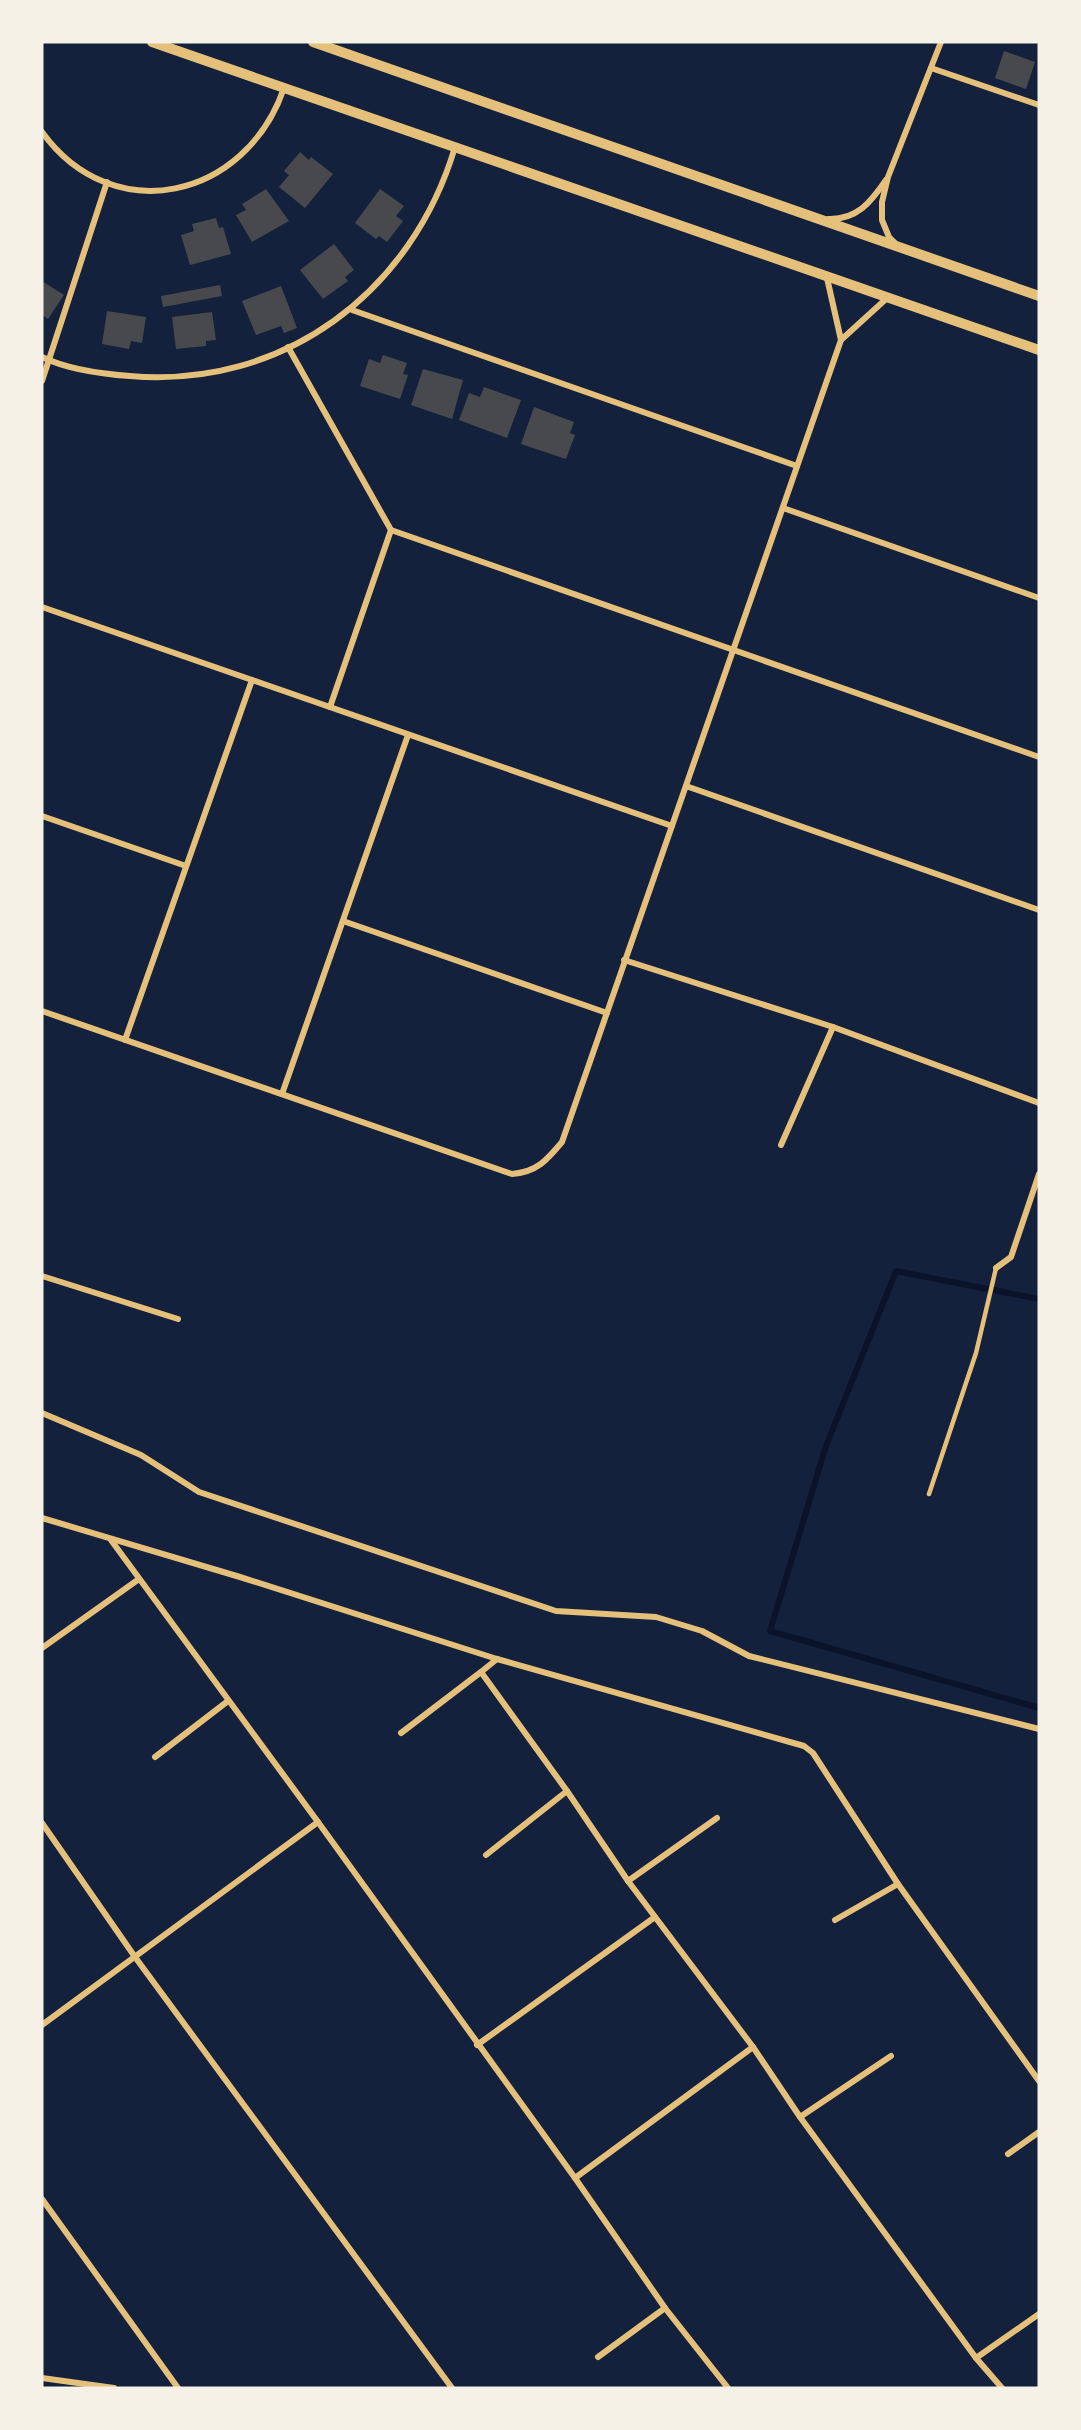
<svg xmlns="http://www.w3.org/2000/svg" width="1081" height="2430" font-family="'Noto Sans',sans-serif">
  <rect width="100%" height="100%" fill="#14213d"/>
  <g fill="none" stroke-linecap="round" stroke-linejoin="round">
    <path stroke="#0b132b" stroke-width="6" d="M1039,1299L896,1271L826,1446L770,1631L1039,1708"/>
  </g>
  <g fill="#48494c">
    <path d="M1004,51L1035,62L1026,89L995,78Z"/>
    <path d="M300,152L309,160L311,157L333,174L305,208L279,187L289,175L284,171Z"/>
    <path d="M266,189L289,221L252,242L236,215L246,210L242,204Z"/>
    <path d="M380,189L404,206L396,216L403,221L387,242L379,236L376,239L355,223Z"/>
    <path d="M216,218L219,228L223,227L231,254L190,265L181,235L194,231L192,224Z"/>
    <path d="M334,244L354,270L345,277L348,281L323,299L300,270Z"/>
    <path d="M42,281L64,295L48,319L42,315Z"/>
    <path d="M220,285L222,296L163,307L161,296Z"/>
    <path d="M281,286L297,328L284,333L281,326L256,335L242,301Z"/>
    <path d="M107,311L146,317L142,343L131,341L129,349L102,344Z"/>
    <path d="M212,312L216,340L206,341V346L176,349L172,317Z"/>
    <path d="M383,355L407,363L403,374L408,375L400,399L360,386L369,359L380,363Z"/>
    <path d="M423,369L463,380L452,419L411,405Z"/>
    <path d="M484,387L521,400L507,438L459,420L469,393L480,397Z"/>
    <path d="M534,407L574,422L570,433L575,435L566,459L521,444Z"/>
  </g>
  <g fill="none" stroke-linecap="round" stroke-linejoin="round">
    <path stroke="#e5c07b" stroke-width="4.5" d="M929,1494L976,1353L996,1268"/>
    <g stroke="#e5c07b" stroke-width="6">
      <path d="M931,68L1039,105"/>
      <path d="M42,132C113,230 246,199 284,88"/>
      <path d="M828,219C857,220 871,202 886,180"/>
      <path d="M895,243L889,237L882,220V202L888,177L941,42"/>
      <path d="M827,278L841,340"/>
      <path d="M352,310L797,466"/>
      <path d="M288,347L391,530L1039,757"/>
      <path d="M42,357C69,370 101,374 130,376C284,389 412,292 455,147"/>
      <path d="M42,381L107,182"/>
      <path d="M783,508L1039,598"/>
      <path d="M42,607L672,826"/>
      <path d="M330,707L391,530"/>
      <path d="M686,786L1039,910"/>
      <path d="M42,816L186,866"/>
      <path d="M343,921L607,1013"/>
      <path d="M624,960L833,1027L1039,1103"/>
      <path d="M42,1011L512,1174C537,1172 547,1160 562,1142L841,340L886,299"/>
      <path d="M125,1040L252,680"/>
      <path d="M282,1094L408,735"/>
      <path d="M781,1145L833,1027"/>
      <path d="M996,1268L1011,1257L1039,1174"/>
      <path d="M42,1276L178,1319"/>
      <path d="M42,1413L141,1455L199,1492L556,1611L656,1617L702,1631L749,1656L1039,1729"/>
      <path d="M42,1518L240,1577L497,1659L804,1746L813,1753L898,1884L1039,2081"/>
      <path d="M111,1540L318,1822L575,2178L665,2308L728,2388"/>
      <path d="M42,1648L139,1579"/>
      <path d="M497,1659L481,1672L567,1791L628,1881L753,2047L800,2117L976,2358L1002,2388"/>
      <path d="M401,1733L481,1672"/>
      <path d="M155,1757L228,1701"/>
      <path d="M42,1823L135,1957L452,2388"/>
      <path d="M486,1855L567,1791"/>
      <path d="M628,1881L717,1818"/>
      <path d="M835,1920L898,1884"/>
      <path d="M42,2025L318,1822"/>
      <path d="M477,2045L655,1917"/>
      <path d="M800,2117L891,2056"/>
      <path d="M1008,2154L1039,2132"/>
      <path d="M575,2178L753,2047"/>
      <path d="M42,2199L178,2388"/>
      <path d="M598,2357L665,2308"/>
      <path d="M976,2358L1039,2314"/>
      <path d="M42,2378L114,2388"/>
    </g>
    <g stroke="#e5c07b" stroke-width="10">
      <path d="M152,42L1039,350"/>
      <path d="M313,42L1039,296"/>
    </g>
  </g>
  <rect width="1081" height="2430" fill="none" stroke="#f6f1e7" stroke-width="87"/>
</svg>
